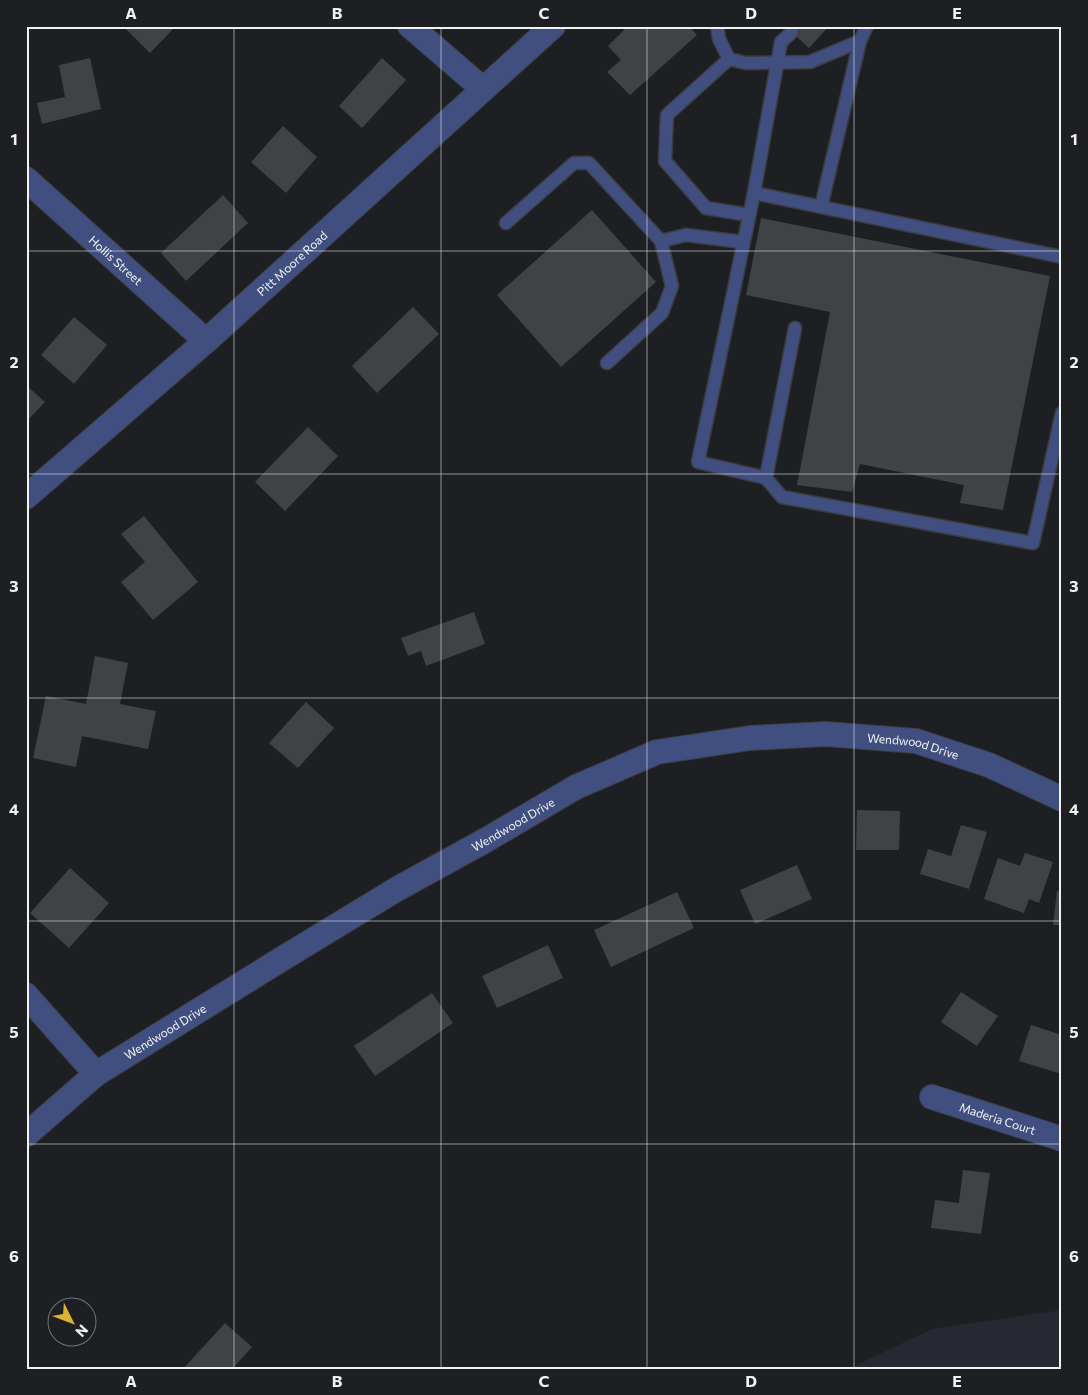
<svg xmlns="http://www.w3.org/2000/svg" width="1088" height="1395" font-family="Commissioner,sans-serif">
  <rect width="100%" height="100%" fill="#1e1f23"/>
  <path fill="#262932" d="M1062,1310V1369H848L932,1329Z"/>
  <g fill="#404246">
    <path d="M123,26H176L150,53Z"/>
    <path d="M628,26H689L697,35L630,95L607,72L621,60L608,46Z"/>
    <path d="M785,26H829L809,48Z"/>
    <path d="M90,58L101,109L42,124L37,103L65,97L59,65Z"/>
    <path d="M382,58L406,80L362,128L339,106Z"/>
    <path d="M283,126L317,157L286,193L251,162Z"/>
    <path d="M223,195L248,223L186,281L161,253Z"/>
    <path d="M592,210L656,282L561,367L497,295Z"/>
    <path d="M761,218L1050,276L1003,510L960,503L964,485L860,464L852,492L797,485L830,312L746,295Z"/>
    <path d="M413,307L439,334L377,393L352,366Z"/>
    <path d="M74,317L107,345L74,384L41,355Z"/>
    <path d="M26,385L45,402L26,422Z"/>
    <path d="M308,427L338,456L285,511L255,482Z"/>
    <path d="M144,516L198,582L153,620L121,582L145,562L121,534Z"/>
    <path d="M474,612L485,644L426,666L421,651L408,656L401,638Z"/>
    <path d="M95,656L128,663L120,704L156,711L148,749L82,736L76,767L33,758L46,696L86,704Z"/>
    <path d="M306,702L334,728L298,768L269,743Z"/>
    <path d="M857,810L900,811L899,850H856Z"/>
    <path d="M961,825L987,832L969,889L920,874L928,849L951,856Z"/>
    <path d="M1025,853L1053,862L1039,903L1029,899L1024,913L984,899L998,858L1020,866Z"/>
    <path d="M797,865L812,899L755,924L740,890Z"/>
    <path d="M70,868L109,903L69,948L30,913Z"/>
    <path d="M1057,891L1062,892V925H1053Z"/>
    <path d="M677,892L694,928L611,967L594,930Z"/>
    <path d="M548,945L563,978L497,1008L482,976Z"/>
    <path d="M961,992L998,1016L977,1046L941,1022Z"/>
    <path d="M432,993L453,1023L375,1076L354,1046Z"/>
    <path d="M1031,1025L1062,1035V1074L1019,1061Z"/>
    <path d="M963,1170L990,1173L981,1234L931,1228L935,1200L959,1203Z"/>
    <path d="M225,1323L252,1347L232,1369H183Z"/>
  </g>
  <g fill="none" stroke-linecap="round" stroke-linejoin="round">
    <defs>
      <g id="service">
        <path d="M717,26L719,39L729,59L746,63L810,62L860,41L867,26"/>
        <path d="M792,32L781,42L754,193L1062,257"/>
        <path d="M729,59L667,115L665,161L706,208L749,215"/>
        <path d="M754,193L698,462L766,478L795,328"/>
        <path d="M821,207L860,41"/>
        <path d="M506,223L574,163H589L661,241L686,235L743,242"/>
        <path d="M607,363L662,313L672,286L661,241"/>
        <path d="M766,478L782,497L1033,543L1062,413"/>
      </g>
      <g id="minor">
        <path d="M410,26L483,89"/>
        <path id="s1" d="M26,179L206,341"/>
        <path id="s2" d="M26,497L206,341L553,26"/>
        <path d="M26,995L96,1074"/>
        <path id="s3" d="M932,1097L1062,1139"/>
        <path id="s4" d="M26,1135L96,1074L285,957L397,889L486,840L576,787L657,752L750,738L826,734L916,741L989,765L1062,799"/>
      </g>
    </defs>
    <use href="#service" stroke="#3c3d40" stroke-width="15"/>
    <use href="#minor" stroke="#3c3d40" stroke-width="26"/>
    <use href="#service" stroke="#414f80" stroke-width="12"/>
    <use href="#minor" stroke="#414f80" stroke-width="24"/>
  </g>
  <path fill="none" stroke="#f1f2f4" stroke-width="1" stroke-opacity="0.55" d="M234,26V1369M441,26V1369M647,26V1369M854,26V1369M26,251H1062M26,474H1062M26,698H1062M26,921H1062M26,1144H1062"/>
  <g text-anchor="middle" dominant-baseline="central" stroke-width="4.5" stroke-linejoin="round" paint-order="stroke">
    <g font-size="12" fill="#f1f2f4" stroke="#1e1f23">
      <text stroke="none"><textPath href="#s1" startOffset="121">Hollis Street</textPath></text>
      <text stroke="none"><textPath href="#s2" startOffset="354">Pitt Moore Road</textPath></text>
      <text stroke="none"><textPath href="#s4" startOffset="999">Wendwood Drive</textPath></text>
      <text stroke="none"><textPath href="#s4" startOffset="579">Wendwood Drive</textPath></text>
      <text stroke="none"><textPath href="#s4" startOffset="174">Wendwood Drive</textPath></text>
      <text stroke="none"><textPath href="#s3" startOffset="69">Maderia Court</textPath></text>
    </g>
  </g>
  <rect width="1088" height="1395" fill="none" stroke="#1e1f23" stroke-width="55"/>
  <g transform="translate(72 1322) rotate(132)"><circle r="24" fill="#1e1f23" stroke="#727377"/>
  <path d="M0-4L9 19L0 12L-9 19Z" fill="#dab333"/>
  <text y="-8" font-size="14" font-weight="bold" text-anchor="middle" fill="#f1f2f4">N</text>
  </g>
  <rect x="28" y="28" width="1032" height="1340" fill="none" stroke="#f1f2f4" stroke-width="2"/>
  <g font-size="16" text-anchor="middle" font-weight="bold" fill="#f1f2f4">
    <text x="131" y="19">A</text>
    <text x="337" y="19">B</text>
    <text x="544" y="19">C</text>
    <text x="751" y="19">D</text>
    <text x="957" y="19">E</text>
    <text x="14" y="145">1</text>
    <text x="1074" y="145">1</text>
    <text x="14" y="368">2</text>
    <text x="1074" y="368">2</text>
    <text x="14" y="592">3</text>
    <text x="1074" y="592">3</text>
    <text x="14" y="815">4</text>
    <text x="1074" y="815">4</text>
    <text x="14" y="1038">5</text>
    <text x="1074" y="1038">5</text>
    <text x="14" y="1262">6</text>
    <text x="1074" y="1262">6</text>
    <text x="131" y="1387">A</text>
    <text x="337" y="1387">B</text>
    <text x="544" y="1387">C</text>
    <text x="751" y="1387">D</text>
    <text x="957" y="1387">E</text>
  </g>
</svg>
